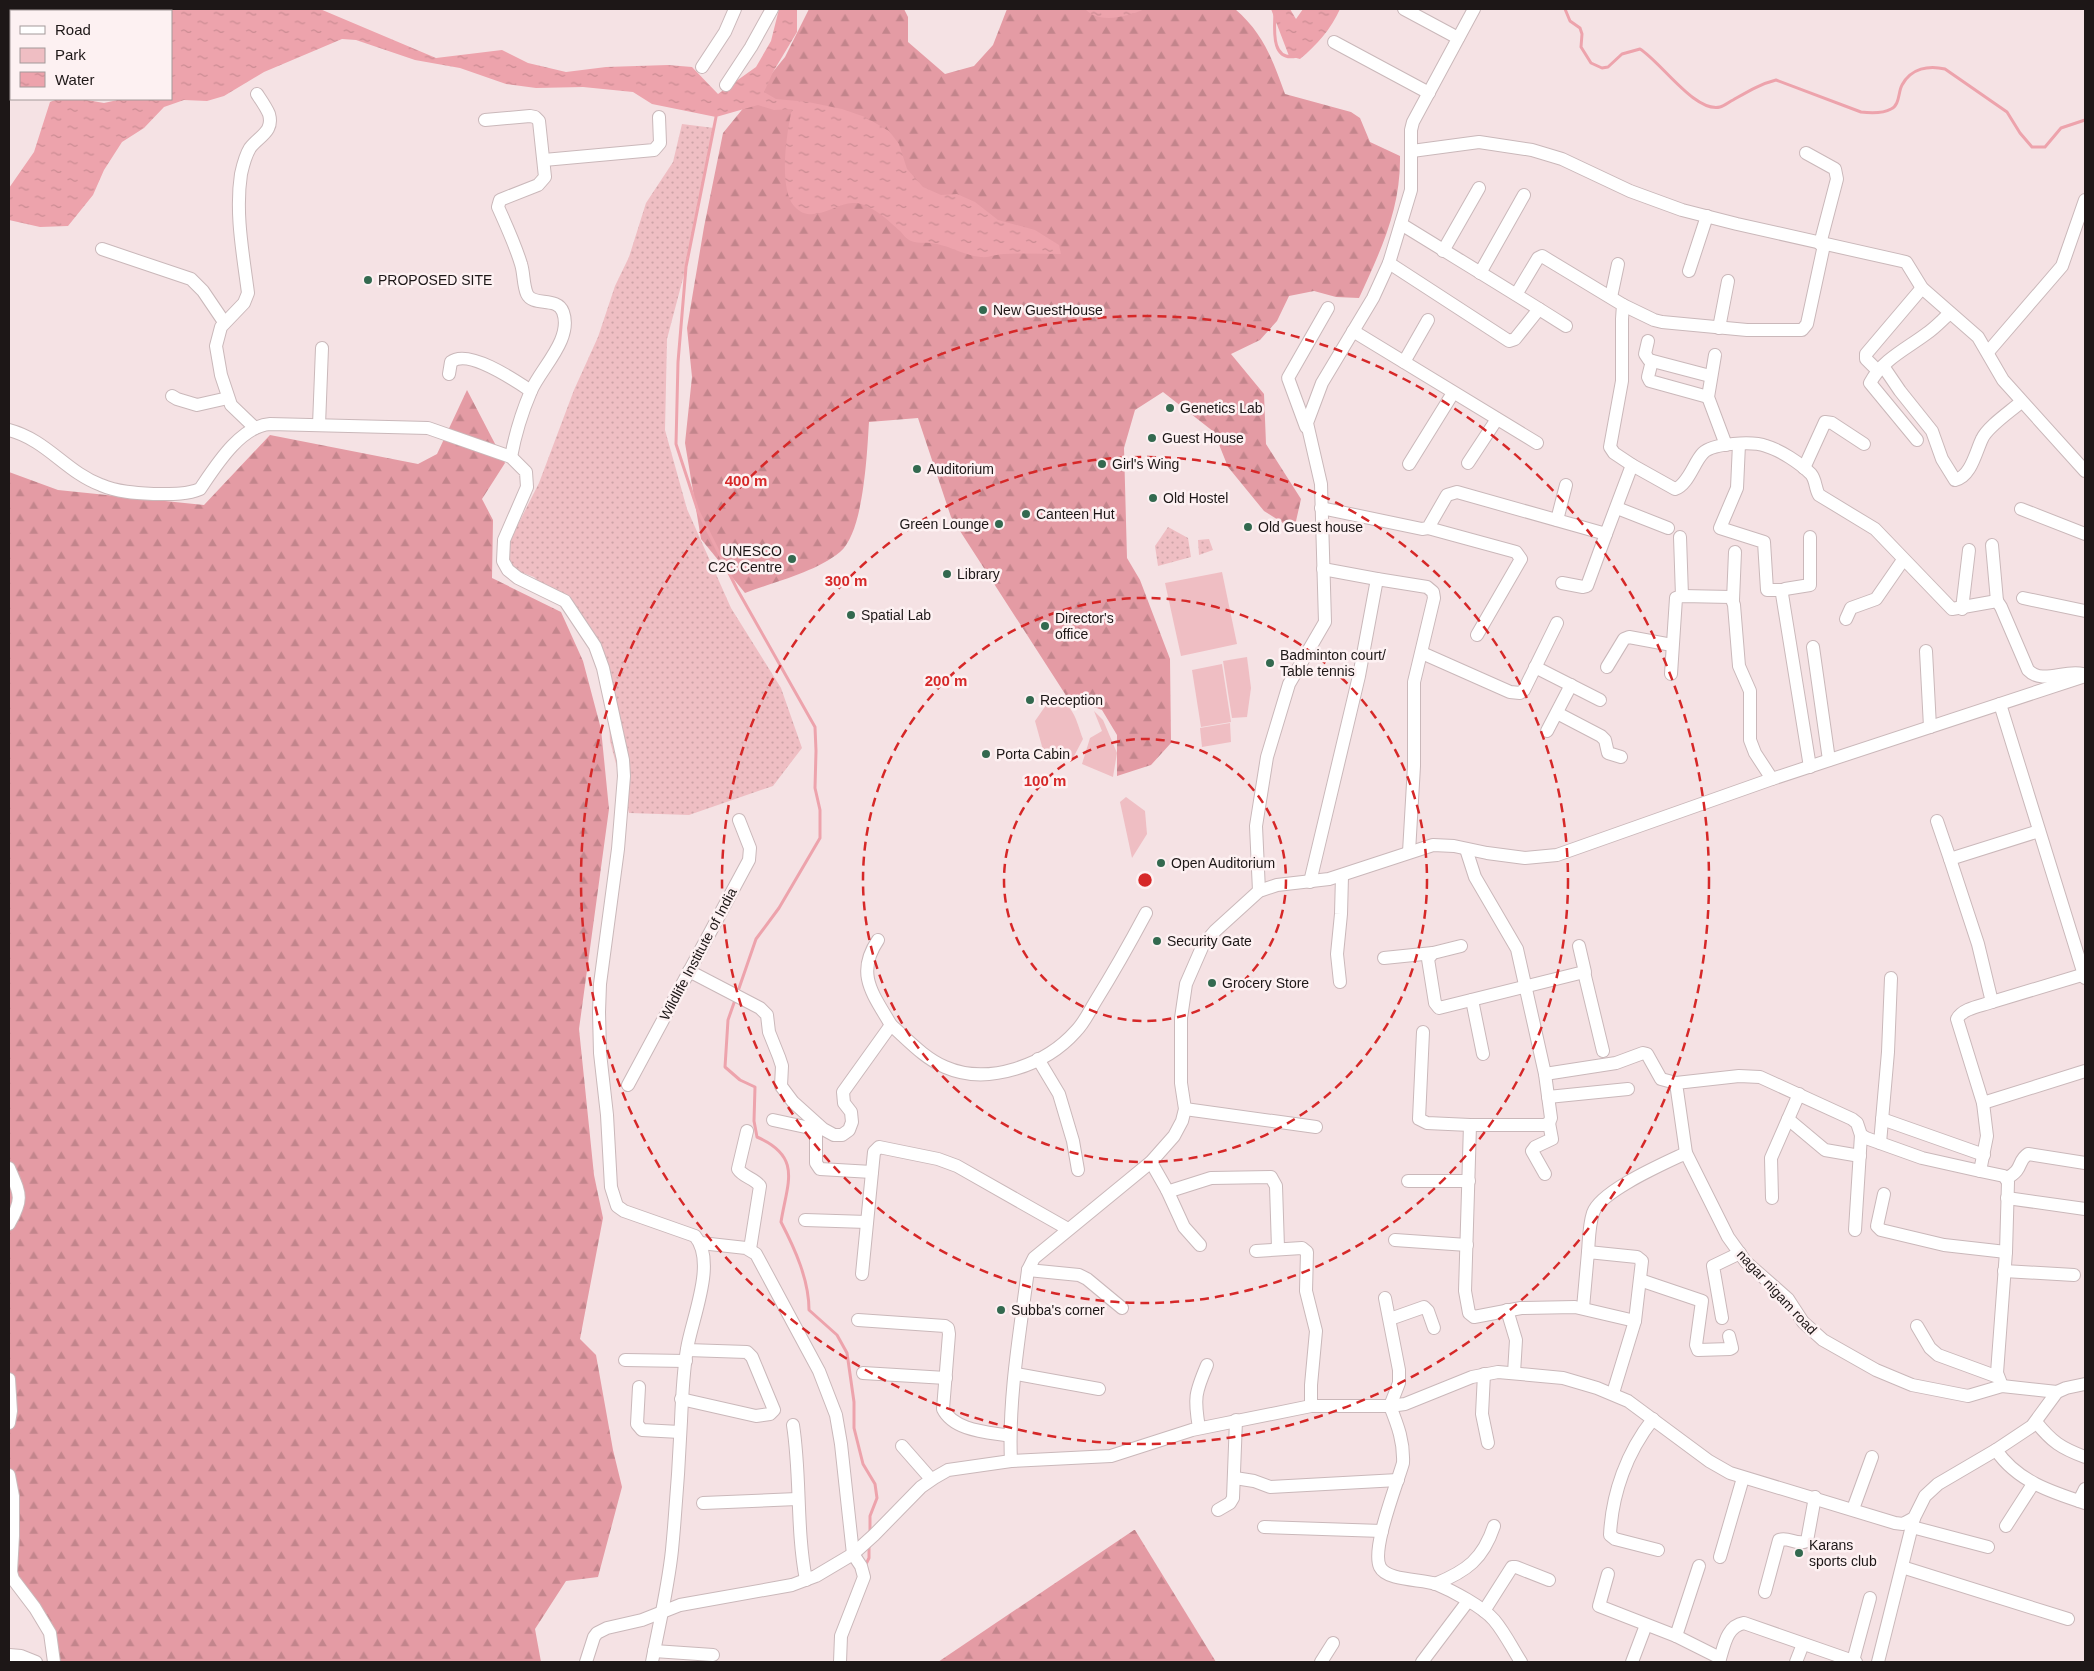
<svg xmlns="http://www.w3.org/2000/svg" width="2094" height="1671" font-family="Helvetica,sans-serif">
  <defs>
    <pattern id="grass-dots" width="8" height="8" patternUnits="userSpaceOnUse" patternTransform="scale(1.25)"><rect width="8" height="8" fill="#efbec3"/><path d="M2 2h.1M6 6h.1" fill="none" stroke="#cca3a7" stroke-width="1.8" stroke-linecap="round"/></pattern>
    <pattern id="forest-firs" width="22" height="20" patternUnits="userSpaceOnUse" patternTransform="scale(1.25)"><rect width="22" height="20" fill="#e49ba4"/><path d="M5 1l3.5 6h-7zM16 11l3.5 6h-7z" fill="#c3858c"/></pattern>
    <pattern id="water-ripples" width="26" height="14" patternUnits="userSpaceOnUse" patternTransform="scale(1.25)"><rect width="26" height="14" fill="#eda3ac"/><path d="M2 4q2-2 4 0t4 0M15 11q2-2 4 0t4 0" fill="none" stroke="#cb8c93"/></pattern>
  </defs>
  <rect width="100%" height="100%" fill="#f5e2e4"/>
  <g fill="url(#grass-dots)">
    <path d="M682,124L714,128L686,267L667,339L665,430L687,509L731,608L781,688L802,748L773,786L689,815L629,813L610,741L606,664L564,608L534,577L498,564L539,483L574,390L598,337L615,286L629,257L646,203L673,162Z"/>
    <path d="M1168,527L1188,538L1191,557L1158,566L1155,546Z"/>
    <path d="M1209,539L1213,550L1199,555L1198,540Z"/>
  </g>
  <g fill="url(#forest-firs)">
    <path d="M809,9H904L908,17V42L945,74L974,66L993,45L1007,9H1235C1264,34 1272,59 1285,94L1351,112L1360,118L1370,142L1400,156C1401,209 1380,252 1359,298L1336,297L1314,291L1289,296L1277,321L1260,340L1231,354L1264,394L1266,444L1301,499L1294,530L1264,511L1228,467L1214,432L1163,392L1135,410L1124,448L1127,558L1140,580L1170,659L1171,743L1151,765L1117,776V735L1102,710L1067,697L951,517L918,418L869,422C867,453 864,532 840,552C816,572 774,582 745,593L701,539L685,443L692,377L687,328L704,227L723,133L785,57Z"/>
    <path d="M467,390L505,463L482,499L493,520L492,578L561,612L583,661L601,729L609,809L579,1029L594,1175L603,1218L580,1339L596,1355L613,1450L622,1487L598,1577L566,1581L535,1629L541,1662H58L41,1623L9,1582V472L58,490L204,505L270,435L418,464L437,454Z"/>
    <path d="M1135,1530L1216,1662H938L1134,1530Z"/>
  </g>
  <g fill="#efbec3">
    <path d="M1222,572L1237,644L1181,656L1165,583Z"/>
    <path d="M1247,657L1251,688L1247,717L1232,718L1223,661Z"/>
    <path d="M1222,664L1231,722L1201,727L1192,670Z"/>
    <path d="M1051,698C1074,702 1076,720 1083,739L1073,758L1055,759L1043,750L1035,721Z"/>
    <path d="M1094,711L1103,720L1117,753L1113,777L1082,764L1090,738L1102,731Z"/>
    <path d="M1230,723L1231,742L1202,747L1200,728Z"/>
    <path d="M1126,797L1145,811L1147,834L1132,858L1120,802Z"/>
  </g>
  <g fill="url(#water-ripples)">
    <path d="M163,9H320L436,58L502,50L528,63L566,72L606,67L668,65L692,67L718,94L756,67L771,41L779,9H797V32L773,72L764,92L776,99L808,102L842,109L865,117L889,131L899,144L907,169L923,187L941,195L957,194L975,202L998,220L1035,230L1059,245L1061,254C1042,254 1023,253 1004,254C996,254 989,258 981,257C966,256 952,247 937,244C928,242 920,244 911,241C906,239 903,234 900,231C888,220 871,204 855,203C837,201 812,227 794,206C778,188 787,130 792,109L774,110L758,105L716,117L652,104L633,92L583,87L536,88L506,84L460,68L415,60L356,40L342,39L264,72L224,96L207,101L184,100L164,107L144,128L122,142L104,170L93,195L68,226L40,227L9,220V188L34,152L50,102L58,99H81L104,103L122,99H171V11H160Z"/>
    <path d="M1085,9H1145C1128,16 1100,25 1085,9Z"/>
    <path d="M1271,9H1290L1296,19L1303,9H1340C1331,29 1317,45 1300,59L1289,56Z"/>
  </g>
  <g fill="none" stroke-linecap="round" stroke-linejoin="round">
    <g stroke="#eda3ac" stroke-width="3">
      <path d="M1275,9C1275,25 1269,63 1297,56"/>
      <path d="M1565,9L1570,21L1580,28L1582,34L1581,47L1591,63L1602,68L1608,67L1622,54L1640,49C1661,62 1695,113 1720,107C1724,106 1729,102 1733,100C1747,92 1760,84 1776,80L1861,112C1870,113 1882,114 1891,109C1900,105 1898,92 1902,85C1911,68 1929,65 1945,69L2007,112L2020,133L2032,147H2045L2061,128L2085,120"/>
      <path d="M716,117L686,267L678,362L676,444L698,511L737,589L815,727L816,751L815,788L820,810V838L779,908L756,939L737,994"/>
      <path d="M735,1000L728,1020L725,1067L740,1080L755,1087L754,1121L757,1137C803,1157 787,1183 781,1222C795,1249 809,1280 809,1310L837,1335L847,1353L854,1402V1428L863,1464L875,1484L877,1498L870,1516V1535"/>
      <path d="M865,1566L869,1558V1546"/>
    </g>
    <defs>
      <g id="minor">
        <path d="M1404,9L1458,38"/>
        <path d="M21,11L23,9"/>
        <path d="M9,23L11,21"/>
        <path d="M1334,42L1429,93"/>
        <path d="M702,67L725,32L735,9"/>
        <path d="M726,85L751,47L772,9"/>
        <path d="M485,120L530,116L535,117L539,121L545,177L538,185L500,200L498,207C506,225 515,244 521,264C524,273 523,285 527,294C533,307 557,296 563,312C573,339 541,368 531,391C522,412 515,435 511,457"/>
        <path d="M1412,151L1479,142L1532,150L1562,159L1630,191L1682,210L1737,224L1906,262L1922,288L1978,337L2003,380L2085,471"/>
        <path d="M1806,153L1835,169L1837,179L1820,244"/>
        <path d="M544,160L654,150L660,143L659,117"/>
        <path d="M1401,224C1456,258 1511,291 1566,326"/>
        <path d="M102,249L191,279L203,291L224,322"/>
        <path d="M1443,251L1479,188"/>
        <path d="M1389,263L1509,341L1515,339L1539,309"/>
        <path d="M1689,271L1707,216"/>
        <path d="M1480,273L1524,195"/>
        <path d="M1517,293L1538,258L1542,256L1623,305L1622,319V381L1610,447L1614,453L1632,465"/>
        <path d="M1611,297L1618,264"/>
        <path d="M1623,305L1654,320L1662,322L1747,330H1802L1807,324L1824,245"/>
        <path d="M1719,328L1728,281"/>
        <path d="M1353,331L1537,443"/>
        <path d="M1648,341L1645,354L1649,360L1710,376"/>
        <path d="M1988,352L2062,266L2085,200"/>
        <path d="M1715,355L1708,397L1726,445"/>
        <path d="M1652,361L1648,377L1650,381L1708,397"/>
        <path d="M1404,362L1428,320"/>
        <path d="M1883,366L1900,391L1932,431L1942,459L1955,480C1971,477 1976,451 1982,439C1987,427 2011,411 2021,402"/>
        <path d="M1878,371L1866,359V354L1922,288"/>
        <path d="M449,374L451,362C468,348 516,381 531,391"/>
        <path d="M172,396L177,399L197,405L228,398"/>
        <path d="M319,425L322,348"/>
        <path d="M1306,427L1288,378L1328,308"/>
        <path d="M255,428L231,405L221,375L216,346L221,327L244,303L248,293C243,254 235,213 241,174C243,165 245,156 250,148C259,136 274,132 269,114C266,107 261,100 257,94"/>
        <path d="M9,430C47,440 66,472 101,485C117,492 136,493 154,494C169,494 186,495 200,489C215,467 240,426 270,424L428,428L511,457L526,472L527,487L504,540L503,561L508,570L518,578L565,601L595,646L603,668L623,760L624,776L618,849L600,984L599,1012L600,1053L607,1115L611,1187L617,1206L624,1211L695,1236C717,1262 692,1318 687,1349C683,1373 682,1397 681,1421C679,1464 676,1507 672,1550C668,1588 659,1625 652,1662"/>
        <path d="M1917,440L1870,383C1882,360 1906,349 1926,334C1935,328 1942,320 1950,313"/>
        <path d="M1739,444L1737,488L1720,528L1764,542L1767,590H1783"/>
        <path d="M1468,463L1497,419"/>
        <path d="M1409,464L1453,393"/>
        <path d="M1804,468L1825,422L1832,423L1864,444"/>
        <path d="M1321,508L1422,529L1428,528L1447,495L1457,492L1606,534L1632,465L1675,489C1688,485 1694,462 1703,453C1713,443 1753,441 1766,446C1780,450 1800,463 1811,474C1816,480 1815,488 1819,495L1875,529L1952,609L1997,601L2001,607L2028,670C2042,685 2065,669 2083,674"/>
        <path d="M1617,508L1668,528"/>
        <path d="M2021,509L2085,534"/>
        <path d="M1557,520L1566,485"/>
        <path d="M1428,528L1516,552L1521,559L1477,635"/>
        <path d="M1680,537L1682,596"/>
        <path d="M1992,545L1997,601"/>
        <path d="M1323,569L1377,579"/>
        <path d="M1562,583L1583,587L1587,586L1606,534"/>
        <path d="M2023,598L2085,611"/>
        <path d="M1733,600L1735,552"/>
        <path d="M1962,609L1969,550"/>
        <path d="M1846,619L1851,608L1876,599L1903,560"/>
        <path d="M1813,647L1829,760"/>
        <path d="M1926,651L1930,727"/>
        <path d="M1422,653L1510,692L1520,693L1524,690L1557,623"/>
        <path d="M1535,667L1600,700"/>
        <path d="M1607,667L1624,639L1629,637L1672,645"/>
        <path d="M1671,674L1676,598L1682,596L1731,597L1734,605L1739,666L1750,691V740L1755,753L1772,779"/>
        <path d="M2000,704L2085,978"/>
        <path d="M1557,713L1601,736L1605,740L1608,753L1621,757"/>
        <path d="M1547,731L1571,685"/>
        <path d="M1810,767L1782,594L1785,589L1810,585V537"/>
        <path d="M1937,821L1950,859"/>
        <path d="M2039,831L1950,859L1978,944L1992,1002L2085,974"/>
        <path d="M1466,849L1475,877L1517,949L1545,1074L1551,1118L1549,1123L1544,1125H1470L1465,1291L1469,1313L1474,1317L1521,1308L1575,1307L1635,1321"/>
        <path d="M1310,882L1359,676L1377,579L1427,587L1433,592L1434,598L1414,682V766L1409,852"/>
        <path d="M1259,891L1256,826L1267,757L1289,684L1325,622L1321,484L1307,423L1322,383L1373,298L1389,263L1411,190V130L1413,122L1474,9"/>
        <path d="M878,940C855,974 873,994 891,1025"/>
        <path d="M1461,946L1433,953L1428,959L1435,1003L1439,1008L1584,972L1603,1051"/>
        <path d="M1579,946L1585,972"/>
        <path d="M1384,958L1433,953"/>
        <path d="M689,971L760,1008L767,1015L769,1032L779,1057L782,1066L781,1086L793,1102L823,1129L834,1135H842L849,1130L852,1122L851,1112L844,1103L843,1092L891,1025C908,1040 924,1058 945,1067C988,1086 1046,1065 1076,1031C1084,1023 1089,1012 1095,1002C1113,973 1130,943 1146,913"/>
        <path d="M1340,982L1337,954L1341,914L1342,876"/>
        <path d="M1472,1000L1483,1054"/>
        <path d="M1992,1002C1981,1006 1963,1008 1957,1019L1983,1103L1987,1136L1980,1171L1922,1158L1866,1138L1861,1135L1857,1123L1852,1119L1760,1077L1739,1076L1676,1083L1686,1153L1728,1237L1746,1262L1788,1299L1803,1322L1823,1340L1876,1370L1912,1385L1968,1396L2002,1386L2057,1392"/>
        <path d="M1423,1032L1419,1119L1427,1123L1470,1125"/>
        <path d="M1038,1059L1059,1094L1073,1141L1078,1170"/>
        <path d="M1545,1074L1616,1063L1643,1053L1647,1054L1661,1079L1676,1083"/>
        <path d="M628,1085L749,860L750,848L739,820"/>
        <path d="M1548,1097L1628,1089"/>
        <path d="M1983,1103L2085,1071"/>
        <path d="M1185,1109L1316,1127"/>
        <path d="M1788,1119L1825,1150L1860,1156"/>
        <path d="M1882,1119L1984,1155"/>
        <path d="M773,1120L810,1128L816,1135V1163L820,1169L872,1172"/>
        <path d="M747,1131L738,1169C743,1177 754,1178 760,1186L750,1249"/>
        <path d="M1880,1143L1888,1052L1891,978"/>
        <path d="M1151,1162L1167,1190L1170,1191L1211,1178L1271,1177L1276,1186L1278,1248"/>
        <path d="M9,1168C20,1194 24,1198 9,1224"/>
        <path d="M1980,1171L2004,1176L2008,1182L2006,1252L1997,1373L2002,1386"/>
        <path d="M1545,1174L1532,1151L1535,1147L1552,1139L1549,1123"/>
        <path d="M2007,1178C2024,1169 2017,1161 2028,1154L2085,1163"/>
        <path d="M1408,1181H1469"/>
        <path d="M1167,1190L1184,1227L1200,1245"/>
        <path d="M1884,1194L1877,1226L1881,1230L1944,1245L2006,1252"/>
        <path d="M1772,1198L1771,1158L1799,1094"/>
        <path d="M2007,1198L2085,1209"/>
        <path d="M805,1220L867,1222"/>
        <path d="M1855,1230L1861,1135"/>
        <path d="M1395,1240L1467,1245"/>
        <path d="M701,1243L746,1248L756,1254L819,1371L836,1415L841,1444L853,1554L861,1566L864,1577L841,1636L840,1662"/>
        <path d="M1256,1251L1302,1248L1307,1252L1306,1291L1316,1331L1311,1385V1406"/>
        <path d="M1588,1252C1589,1240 1589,1225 1593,1213C1600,1191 1665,1163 1686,1153"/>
        <path d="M1028,1270L1079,1275L1087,1279L1122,1308"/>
        <path d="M2004,1271L2074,1275"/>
        <path d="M862,1274L874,1152L879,1147L938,1159L957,1166L1068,1229"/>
        <path d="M1640,1280L1702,1301L1696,1345L1698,1350L1730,1349L1732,1348L1729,1336"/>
        <path d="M1385,1298L1399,1370V1383L1390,1406C1398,1426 1404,1442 1403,1463C1397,1484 1371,1549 1380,1567C1387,1581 1422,1579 1436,1584C1453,1591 1483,1607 1494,1620C1505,1633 1512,1648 1521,1662"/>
        <path d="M1583,1308L1588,1252L1637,1257L1642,1261L1635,1321L1613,1393"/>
        <path d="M1507,1310L1516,1340L1514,1373"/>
        <path d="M1722,1318L1713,1266L1740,1253"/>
        <path d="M1390,1319L1424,1307L1428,1311L1434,1328"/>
        <path d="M858,1320L945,1326L948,1328L949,1334L943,1409C954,1431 988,1432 1010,1436"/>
        <path d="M1917,1326L1930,1348L1938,1355L1998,1377"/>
        <path d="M625,1360L686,1361"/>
        <path d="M863,1373L946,1378"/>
        <path d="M1016,1374L1099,1389"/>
        <path d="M1484,1374L1482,1414L1488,1443"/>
        <path d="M9,1379L11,1411L9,1423"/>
        <path d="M639,1387L637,1424L642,1430L680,1432"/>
        <path d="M681,1399L756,1416L770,1414L774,1410L752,1357L747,1352L687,1350"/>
        <path d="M1653,1419C1627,1452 1612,1493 1610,1535L1615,1539L1658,1550"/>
        <path d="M2036,1422C2052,1442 2061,1448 2085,1457"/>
        <path d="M793,1425C801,1476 796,1528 806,1580"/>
        <path d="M1199,1428C1194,1398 1195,1393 1207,1365"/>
        <path d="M902,1446L931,1479"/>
        <path d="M1996,1450C2017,1481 2051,1492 2085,1503"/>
        <path d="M1011,1461C1008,1400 1020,1331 1028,1270L1034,1258L1151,1162L1174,1136L1182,1121L1185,1109L1181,1083V1018L1186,984L1203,945L1215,931L1259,891L1277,885L1329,879L1433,845L1454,846L1487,853L1525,858L1557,855L1772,779L2085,676"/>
        <path d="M9,1475L13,1496V1536L11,1572L13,1579L35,1608L50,1633L54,1662"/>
        <path d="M1235,1478L1254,1481L1270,1487L1398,1480"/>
        <path d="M2079,1501L2085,1489"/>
        <path d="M703,1503L797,1499"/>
        <path d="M1853,1509L1872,1457"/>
        <path d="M1218,1510L1230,1503L1233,1498L1236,1420"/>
        <path d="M2006,1526L2033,1484"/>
        <path d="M1264,1527L1382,1531"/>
        <path d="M1912,1527L1988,1547"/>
        <path d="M1720,1557L1743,1478"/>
        <path d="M1902,1567L2068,1619"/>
        <path d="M1608,1574L1599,1606L1676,1636L1720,1658"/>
        <path d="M1435,1584C1467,1571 1483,1559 1494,1526"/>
        <path d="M1765,1592L1779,1540C1788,1536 1797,1546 1807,1541L1815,1497"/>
        <path d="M1484,1611L1512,1567H1516L1549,1580"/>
        <path d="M1676,1636L1699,1566"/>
        <path d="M654,1651L713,1655"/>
        <path d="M9,1655L21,1656L36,1662"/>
        <path d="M1853,1661L1870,1598"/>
        <path d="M586,1662L594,1637L597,1633L607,1628L642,1620L680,1605L792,1585L816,1576L853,1554L874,1535L921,1487L934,1478L948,1470L1011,1461L1111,1456L1192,1430L1311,1406H1390L1405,1404L1472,1377L1498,1372L1563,1378L1597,1388L1628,1401L1709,1461L1730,1473L1895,1523L1903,1524L1914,1518L1925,1496L1938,1484L1996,1450L2032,1426L2057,1392L2066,1388L2085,1384"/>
        <path d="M1321,1662L1333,1643"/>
        <path d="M1422,1662L1468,1601"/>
        <path d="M1632,1662L1646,1625"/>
        <path d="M1719,1662C1724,1647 1726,1626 1744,1623L1856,1662"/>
        <path d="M1796,1662L1803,1644"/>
        <path d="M1878,1662L1914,1518"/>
      </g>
    </defs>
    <use href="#minor" stroke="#cab8ba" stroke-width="14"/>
    <use href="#minor" stroke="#fff" stroke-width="12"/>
  </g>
  <g fill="none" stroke="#d62828" stroke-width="2.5" stroke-dasharray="9 6">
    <circle cx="1145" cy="880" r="141"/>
    <circle cx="1145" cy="880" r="282"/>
    <circle cx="1145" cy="880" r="423"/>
    <circle cx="1145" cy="880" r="564"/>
  </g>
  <g fill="#33694f" stroke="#fdf1f2" stroke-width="2">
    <circle cx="368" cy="280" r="5"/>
    <circle cx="983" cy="310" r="5"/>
    <circle cx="1170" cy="408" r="5"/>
    <circle cx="1152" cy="438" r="5"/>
    <circle cx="1102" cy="464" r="5"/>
    <circle cx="917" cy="469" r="5"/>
    <circle cx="1153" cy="498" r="5"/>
    <circle cx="1026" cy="514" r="5"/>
    <circle cx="999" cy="524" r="5"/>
    <circle cx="1248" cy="527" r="5"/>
    <circle cx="792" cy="559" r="5"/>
    <circle cx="947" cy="574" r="5"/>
    <circle cx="851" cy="615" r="5"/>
    <circle cx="1045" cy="626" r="5"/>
    <circle cx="1270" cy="663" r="5"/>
    <circle cx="1030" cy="700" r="5"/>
    <circle cx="986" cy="754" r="5"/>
    <circle cx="1161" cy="863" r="5"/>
    <circle cx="1157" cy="941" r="5"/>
    <circle cx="1212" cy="983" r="5"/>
    <circle cx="1001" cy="1310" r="5"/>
    <circle cx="1799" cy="1553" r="5"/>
  </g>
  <g text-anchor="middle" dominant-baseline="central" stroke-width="5" stroke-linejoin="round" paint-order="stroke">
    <g font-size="14" fill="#1d1717" stroke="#fdf1f2" text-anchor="start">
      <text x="378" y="280">PROPOSED SITE</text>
      <text x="993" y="310">New GuestHouse</text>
      <text x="1180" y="408">Genetics Lab</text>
      <text x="1162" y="438">Guest House</text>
      <text x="1112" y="464">Girl's Wing</text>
      <text x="927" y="469">Auditorium</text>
      <text x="1163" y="498">Old Hostel</text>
      <text x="1036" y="514">Canteen Hut</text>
      <text x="989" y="524" text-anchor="end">Green Lounge</text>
      <text x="1258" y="527">Old Guest house</text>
      <text x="782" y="551" text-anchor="end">UNESCO<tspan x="782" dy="16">C2C Centre</tspan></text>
      <text x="957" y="574">Library</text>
      <text x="861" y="615">Spatial Lab</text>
      <text x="1055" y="618">Director's<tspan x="1055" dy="16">office</tspan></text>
      <text x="1280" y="655">Badminton court/<tspan x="1280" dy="16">Table tennis</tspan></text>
      <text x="1040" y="700">Reception</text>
      <text x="996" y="754">Porta Cabin</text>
      <text x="1171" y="863">Open Auditorium</text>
      <text x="1167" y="941">Security Gate</text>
      <text x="1222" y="983">Grocery Store</text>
      <text x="1011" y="1310">Subba's corner</text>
      <text x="1809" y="1545">Karans<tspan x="1809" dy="16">sports club</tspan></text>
    </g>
    <g font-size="14" fill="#1d1717" stroke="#fdf1f2">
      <text transform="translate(698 954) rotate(-62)">Wildlife Institute of India</text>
      <text transform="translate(1777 1292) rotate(47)">nagar nigam road</text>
    </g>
  </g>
  <circle cx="1145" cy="880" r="8" fill="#d62828" stroke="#fdf1f2" stroke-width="2.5"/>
  <g font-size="15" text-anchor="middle" font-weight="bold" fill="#d62828" stroke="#fdf1f2" stroke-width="5" stroke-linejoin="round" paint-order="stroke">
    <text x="746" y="486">400 m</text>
    <text x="846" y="586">300 m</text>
    <text x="946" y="686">200 m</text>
    <text x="1045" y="786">100 m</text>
  </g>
  <rect width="2094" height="1671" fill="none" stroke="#1d1717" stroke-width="20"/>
  <rect x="10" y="10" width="162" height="90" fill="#fdf1f2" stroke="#a39a9a"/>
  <rect x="20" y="26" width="25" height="8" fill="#ffffff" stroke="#a39a9a"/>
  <text x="55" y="35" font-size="15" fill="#1d1717">Road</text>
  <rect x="20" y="48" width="25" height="15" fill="#efbec3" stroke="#a39a9a"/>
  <text x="55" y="60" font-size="15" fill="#1d1717">Park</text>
  <rect x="20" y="72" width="25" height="15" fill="url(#water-ripples)" stroke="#a39a9a"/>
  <text x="55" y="85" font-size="15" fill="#1d1717">Water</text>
</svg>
